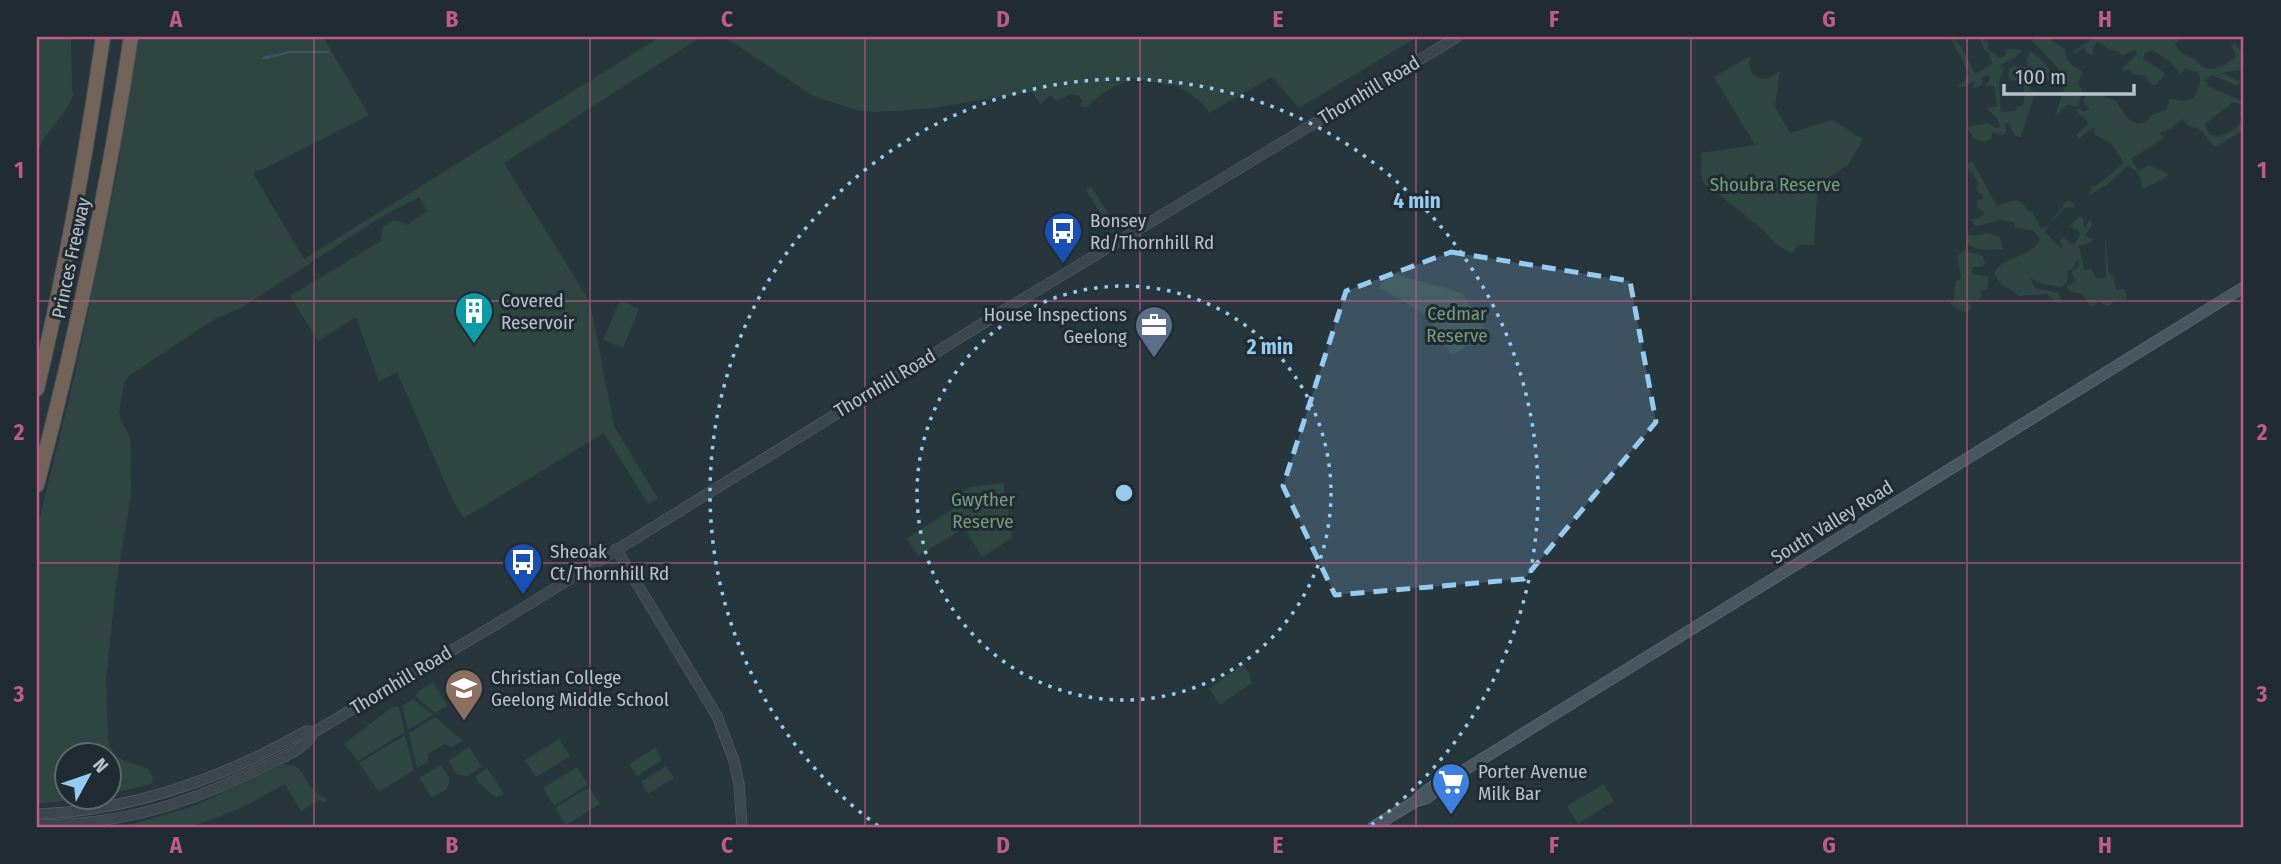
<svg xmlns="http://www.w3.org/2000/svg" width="2281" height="864" font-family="'Fira Sans Condensed',sans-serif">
  <rect width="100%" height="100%" fill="#27353d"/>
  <g fill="#2f4541">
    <path d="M37,37H71L72,91L74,93C69,112 46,131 37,152Z"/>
    <path d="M137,37H323L369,115L262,170L254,171V175L304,259L660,37H701L504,163L590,302L614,426L658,498L648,504L604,433L464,518L453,501L397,372L379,382L356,317L318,341L290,296L381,241L383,227L394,220L407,225L427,211L419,197L383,216L241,308L215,319L129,376L124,383L119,412L121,421L130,437L131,495L116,585L106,680L108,739C113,762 129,761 148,769L154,779L151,784L109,794L108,756H66V798H91L37,804V529L74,378L118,167Z"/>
    <path d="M725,37H1417L1299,108L1272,77L1209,113C1199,98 1189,92 1174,84L1171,86L1132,78L1106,91L1085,108L1079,105L1083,102L1079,96L1072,94L1056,101L1051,95L1040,104L1032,92L926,109L872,112L856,110L813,96Z"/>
    <path d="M1947,37H1953L1961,46L1975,74L1992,64L1989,53L1984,50L1979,38L1977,39L1976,37H1981L1988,42L1989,50L2000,58L2006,55V49L2022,50L2016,57L2001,65L2000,68L2004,69L1999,82L2001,112L2016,111V107L2023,105C2026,95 2021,89 2026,78L2021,77L2014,81L2008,78L2009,69L2014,66L2028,67L2027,59L2030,51L2042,60L2054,75L2053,80L2050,82L2038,72L2033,78L2030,90L2035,92L2021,137L2015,136L2009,123L2005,124L2006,132L2004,135H2000L1993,132L1992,138L1984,142L1973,138L1967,127L1988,123L1996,128L2000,127L1997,118L1986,108L1997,106L1994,86H1985L1990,79L1989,74L1982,79V85L1973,88L1974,80L1966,87H1959L1957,85L1965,81L1969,73L1951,39Z"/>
    <path d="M2036,37H2046L2065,49C2065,63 2073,64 2083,72L2078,83L2082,90L2078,107L2067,105L2055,116C2058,105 2063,95 2065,84C2067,74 2040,49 2032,41Z"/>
    <path d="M2096,37H2182L2175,44C2179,53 2183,54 2192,58C2197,60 2199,66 2205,68C2215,72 2229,63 2236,56L2231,45L2235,43L2244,55V65L2240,70L2221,73L2240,81L2238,86L2212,75L2204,81L2208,82L2207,86L2242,101L2244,98V105L2233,102L2205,124L2209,134L2219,137L2235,129L2244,117L2239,113L2243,109L2244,110V130L2215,147C2206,140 2204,127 2190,127L2182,119L2172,128L2159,133L2164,138L2131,159L2139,171L2148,165L2169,174L2164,179L2143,189L2139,174L2128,165L2105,187L2104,186L2089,196L2092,186H2096L2124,163L2111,143L2095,135V129L2092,128L2079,139L2076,135L2089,123L2076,111L2079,108L2083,112L2090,109L2083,102L2086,96L2100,95L2116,101L2128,119L2138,124L2146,122L2154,114L2166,110L2170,99L2184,101L2194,98L2200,83L2199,73L2185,69L2180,74L2170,62L2152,50L2145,53L2143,59C2151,65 2159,67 2165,74L2156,85L2151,84L2145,76L2133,74L2129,69L2123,72L2122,68L2137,54L2135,49L2122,56L2118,51L2111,50L2097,42L2093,48V56L2086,52L2085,47L2074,54L2073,51Z"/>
    <path d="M1750,56L1749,66L1753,75C1764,82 1770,78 1780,71L1775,107L1790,133L1832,120L1863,139L1848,165L1818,184L1814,245H1799L1791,253L1777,245L1763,230L1702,181L1701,153L1755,145L1714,77Z"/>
    <path d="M1972,161L1997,206L2014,200L2022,202L2026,209L2033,213L2041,229L2049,224L2067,201L2074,203L2075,208L2066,207L2047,227L2045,233C2052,237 2056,246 2063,248L2060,241L2062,237L2073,245L2080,236L2079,230L2070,227L2079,216L2083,218L2084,227L2091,219V226L2085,236L2093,239L2091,242L2079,246L2084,270L2091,269L2097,279L2106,278L2105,233L2109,274L2113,275L2116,290L2125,289L2127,300L2116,301L2108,306L2099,302L2091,307L2082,294L2070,292L2067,286L2076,281L2071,272L2079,266V261L2076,262L2073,269L2068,271L2067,283L2061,287L2042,284L2030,278L2035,288L2058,293L2063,301L2059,303L2053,301L2048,294L2018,296C2009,284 2003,293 1994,272C2004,255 2030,259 2040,240L2034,231L2014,227L2015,223L1998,219L1997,222C1988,220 1983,228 1974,225L1971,220L1981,217L1985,213L1977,207V200L1983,199V195L1978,192L1976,187L1979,184L1973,174L1969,171L1968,164Z"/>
    <path d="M1091,186L1116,226L1131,217L1134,221L1110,235L1108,233L1111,231L1086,190Z"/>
    <path d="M1987,233L2000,237L2003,250L1978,249L1966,244L1968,235L1975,236Z"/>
    <path d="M1964,250L1983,256L1985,263L1981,267H1973L1972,274L1989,276L1987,290H1981L1982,297L1968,303L1971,307L1968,313L1960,311L1950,303L1954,299L1955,283L1961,278L1957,256Z"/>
    <path d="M1391,273L1462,293L1488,333L1452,355L1426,315L1379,287Z"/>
    <path d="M620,300L639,309L623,348L603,340Z"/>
    <path d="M1003,483L1012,538L982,557L964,528L918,556L907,538L953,509L948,501L971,487Z"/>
    <path d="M1243,664L1249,672L1252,683L1220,705L1209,689Z"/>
    <path d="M433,682L448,706L435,713L415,696L419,691Z"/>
    <path d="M413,699L433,715L408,730L402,706Z"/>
    <path d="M392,707H399L405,732L358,761L344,744Z"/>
    <path d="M435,717L463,741L452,747L444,744L428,754V762L417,768L409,733Z"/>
    <path d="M405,735L414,770L379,792L359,763Z"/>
    <path d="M559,739L570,756L536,777L525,760Z"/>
    <path d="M469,747L482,767L467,776L457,775L448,761Z"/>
    <path d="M655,748L662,760L637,776L629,764Z"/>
    <path d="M284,764C286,765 294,766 295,766C308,774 304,789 327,799L324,803L320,800L301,811L285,784L239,809L190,827H103L132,824L194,806Z"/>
    <path d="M441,765L450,779L447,789L432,798L419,778Z"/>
    <path d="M666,766L674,778L648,794L641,782Z"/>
    <path d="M577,767L588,785L554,806L543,788Z"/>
    <path d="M487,768L504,794L496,798L476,781L478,780L475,776Z"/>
    <path d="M1604,784L1614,801L1578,824L1567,806Z"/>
    <path d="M589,787L600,804L566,825L555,808Z"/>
  </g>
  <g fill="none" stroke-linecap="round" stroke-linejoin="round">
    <path stroke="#3d5463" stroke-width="2.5" d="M264,58L290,52H328"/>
    <defs>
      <g id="tertiary">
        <path d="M616,549L717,716L734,761L739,784L742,827"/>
        <path d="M37,814C133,811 223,778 306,731L314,732L505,619L1003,311L1457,37"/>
        <path d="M37,825C123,825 191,803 267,765C283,757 306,749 314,732"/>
      </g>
      <g id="secondary">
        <path d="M1416,801C1427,786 1449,779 1466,769L2244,287"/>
        <path d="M1373,827L1416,801L1427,798L1434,792L1438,785"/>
      </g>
      <g id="motorway">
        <path d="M37,389C65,273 86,155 103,37"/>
        <path d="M37,485C76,337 108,188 131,37"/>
      </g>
    </defs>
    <use href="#tertiary" stroke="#59646b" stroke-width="11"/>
    <use href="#secondary" stroke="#59646b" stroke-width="12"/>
    <use href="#motorway" stroke="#465158" stroke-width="16"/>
    <use href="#tertiary" stroke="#3b464e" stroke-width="10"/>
    <use href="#secondary" stroke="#495660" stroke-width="10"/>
    <use href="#motorway" stroke="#736359" stroke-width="14"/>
  </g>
  <path fill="#96caef" fill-opacity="0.2" stroke="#96caef" stroke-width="5" stroke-dasharray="14 9" stroke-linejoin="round" d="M1451,252L1630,281L1656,422L1524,579L1335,595L1283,486L1346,291Z"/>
  <path fill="none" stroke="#be5c87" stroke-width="2" stroke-opacity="0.55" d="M314,37V827M590,37V827M865,37V827M1140,37V827M1416,37V827M1691,37V827M1967,37V827M37,301H2244M37,563H2244"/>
  <g fill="none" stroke="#96caef" stroke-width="3.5" stroke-dasharray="3.5 7">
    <circle cx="1124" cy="493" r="207"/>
    <path d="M878 826A414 414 0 1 1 1370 826"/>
  </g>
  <defs>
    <symbol id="bus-pin" viewBox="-11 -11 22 30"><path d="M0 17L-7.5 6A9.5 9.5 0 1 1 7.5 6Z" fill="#1a4fb4" stroke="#202b33"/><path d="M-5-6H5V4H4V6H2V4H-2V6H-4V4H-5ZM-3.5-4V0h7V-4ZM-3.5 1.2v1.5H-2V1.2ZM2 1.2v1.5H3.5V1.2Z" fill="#fff"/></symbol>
    <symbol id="building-pin" viewBox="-11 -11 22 30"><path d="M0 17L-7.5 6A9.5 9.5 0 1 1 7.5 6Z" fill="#0f9aa8" stroke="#202b33"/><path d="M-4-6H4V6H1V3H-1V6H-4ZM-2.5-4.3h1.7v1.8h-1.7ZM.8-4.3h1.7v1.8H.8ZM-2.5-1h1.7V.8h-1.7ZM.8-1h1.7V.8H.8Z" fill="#fff"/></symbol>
    <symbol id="office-pin" viewBox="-11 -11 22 30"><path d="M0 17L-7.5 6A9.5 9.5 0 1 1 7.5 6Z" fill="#5c6f8a" stroke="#202b33"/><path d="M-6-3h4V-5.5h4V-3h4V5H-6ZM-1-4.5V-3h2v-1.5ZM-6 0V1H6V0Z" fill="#fff"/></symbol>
    <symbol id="school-pin" viewBox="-11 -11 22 30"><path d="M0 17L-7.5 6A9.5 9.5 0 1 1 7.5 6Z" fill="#8d6e63" stroke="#202b33"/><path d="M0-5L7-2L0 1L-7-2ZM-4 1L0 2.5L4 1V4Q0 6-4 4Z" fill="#fff"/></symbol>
    <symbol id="supermarket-pin" viewBox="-11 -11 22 30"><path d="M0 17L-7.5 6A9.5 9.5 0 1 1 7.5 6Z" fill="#3f7fe0" stroke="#202b33"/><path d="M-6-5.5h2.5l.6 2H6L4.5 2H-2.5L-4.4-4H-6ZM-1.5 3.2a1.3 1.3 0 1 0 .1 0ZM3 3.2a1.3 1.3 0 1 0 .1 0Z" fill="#fff"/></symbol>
  </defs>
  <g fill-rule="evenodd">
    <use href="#bus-pin" x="1041" y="209" width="44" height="60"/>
    <use href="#building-pin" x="452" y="289" width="44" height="60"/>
    <use href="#office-pin" x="1132" y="303" width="44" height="60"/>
    <use href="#bus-pin" x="501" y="540" width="44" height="60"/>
    <use href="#school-pin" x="442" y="666" width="44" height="60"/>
    <use href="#supermarket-pin" x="1429" y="760" width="44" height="60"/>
  </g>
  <g text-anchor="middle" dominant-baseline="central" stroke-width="6" stroke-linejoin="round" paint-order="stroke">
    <g font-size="19" fill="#b7c1c8" stroke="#202b33">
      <text transform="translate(1369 90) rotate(-31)">Thornhill Road</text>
      <text transform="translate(71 258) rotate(-78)">Princes Freeway</text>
      <text transform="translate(885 383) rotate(-31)">Thornhill Road</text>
      <text transform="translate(1832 522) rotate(-32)">South Valley Road</text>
      <text transform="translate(401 680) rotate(-31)">Thornhill Road</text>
    </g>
    <g font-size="19" fill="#779c79" stroke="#202b33">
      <text x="1775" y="184">Shoubra Reserve</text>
      <text x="1457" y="313">Cedmar<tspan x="1457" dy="22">Reserve</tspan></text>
      <text x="983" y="499">Gwyther<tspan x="983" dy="22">Reserve</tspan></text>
    </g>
    <g font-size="19" fill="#b7c1c8" stroke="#202b33" text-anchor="start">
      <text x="1090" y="220">Bonsey<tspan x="1090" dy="22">Rd/Thornhill Rd</tspan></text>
      <text x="501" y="300">Covered<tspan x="501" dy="22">Reservoir</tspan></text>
      <text x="1127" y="314" text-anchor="end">House Inspections<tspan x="1127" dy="22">Geelong</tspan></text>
      <text x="550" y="551">Sheoak<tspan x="550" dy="22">Ct/Thornhill Rd</tspan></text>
      <text x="491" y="677">Christian College<tspan x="491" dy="22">Geelong Middle School</tspan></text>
      <text x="1478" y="771">Porter Avenue<tspan x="1478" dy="22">Milk Bar</tspan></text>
    </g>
  </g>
  <circle cx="1124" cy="493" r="10" fill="#96caef" stroke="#202b33" stroke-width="3.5"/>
  <g font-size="21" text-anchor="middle" font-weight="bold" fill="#96caef" stroke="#202b33" stroke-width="6" stroke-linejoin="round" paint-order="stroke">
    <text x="1417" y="208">4 min</text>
    <text x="1270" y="354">2 min</text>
  </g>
  <rect width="2281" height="864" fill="none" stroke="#202b33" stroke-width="77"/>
  <g transform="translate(88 776) rotate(50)"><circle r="33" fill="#202b33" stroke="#5c676f" stroke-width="2"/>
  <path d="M0-5L12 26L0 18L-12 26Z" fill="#96caef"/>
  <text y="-10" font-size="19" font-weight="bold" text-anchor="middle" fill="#b7c1c8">N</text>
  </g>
  <path d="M2004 84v10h130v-10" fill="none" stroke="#b7c1c8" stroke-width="3.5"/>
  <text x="2015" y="84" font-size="21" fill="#b7c1c8" stroke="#202b33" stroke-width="5" paint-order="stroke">100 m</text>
  <rect x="38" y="38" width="2204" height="788" fill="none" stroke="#be5c87" stroke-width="2.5"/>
  <g font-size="23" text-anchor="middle" font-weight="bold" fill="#be5c87">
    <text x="176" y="27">A</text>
    <text x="452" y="27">B</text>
    <text x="727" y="27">C</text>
    <text x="1003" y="27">D</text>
    <text x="1278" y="27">E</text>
    <text x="1554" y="27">F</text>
    <text x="1829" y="27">G</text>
    <text x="2105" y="27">H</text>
    <text x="19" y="178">1</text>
    <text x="2262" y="178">1</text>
    <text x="19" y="440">2</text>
    <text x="2262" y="440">2</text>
    <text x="19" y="702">3</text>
    <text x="2262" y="702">3</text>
    <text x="176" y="853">A</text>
    <text x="452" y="853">B</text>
    <text x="727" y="853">C</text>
    <text x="1003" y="853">D</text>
    <text x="1278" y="853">E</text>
    <text x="1554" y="853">F</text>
    <text x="1829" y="853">G</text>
    <text x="2105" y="853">H</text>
  </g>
</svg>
